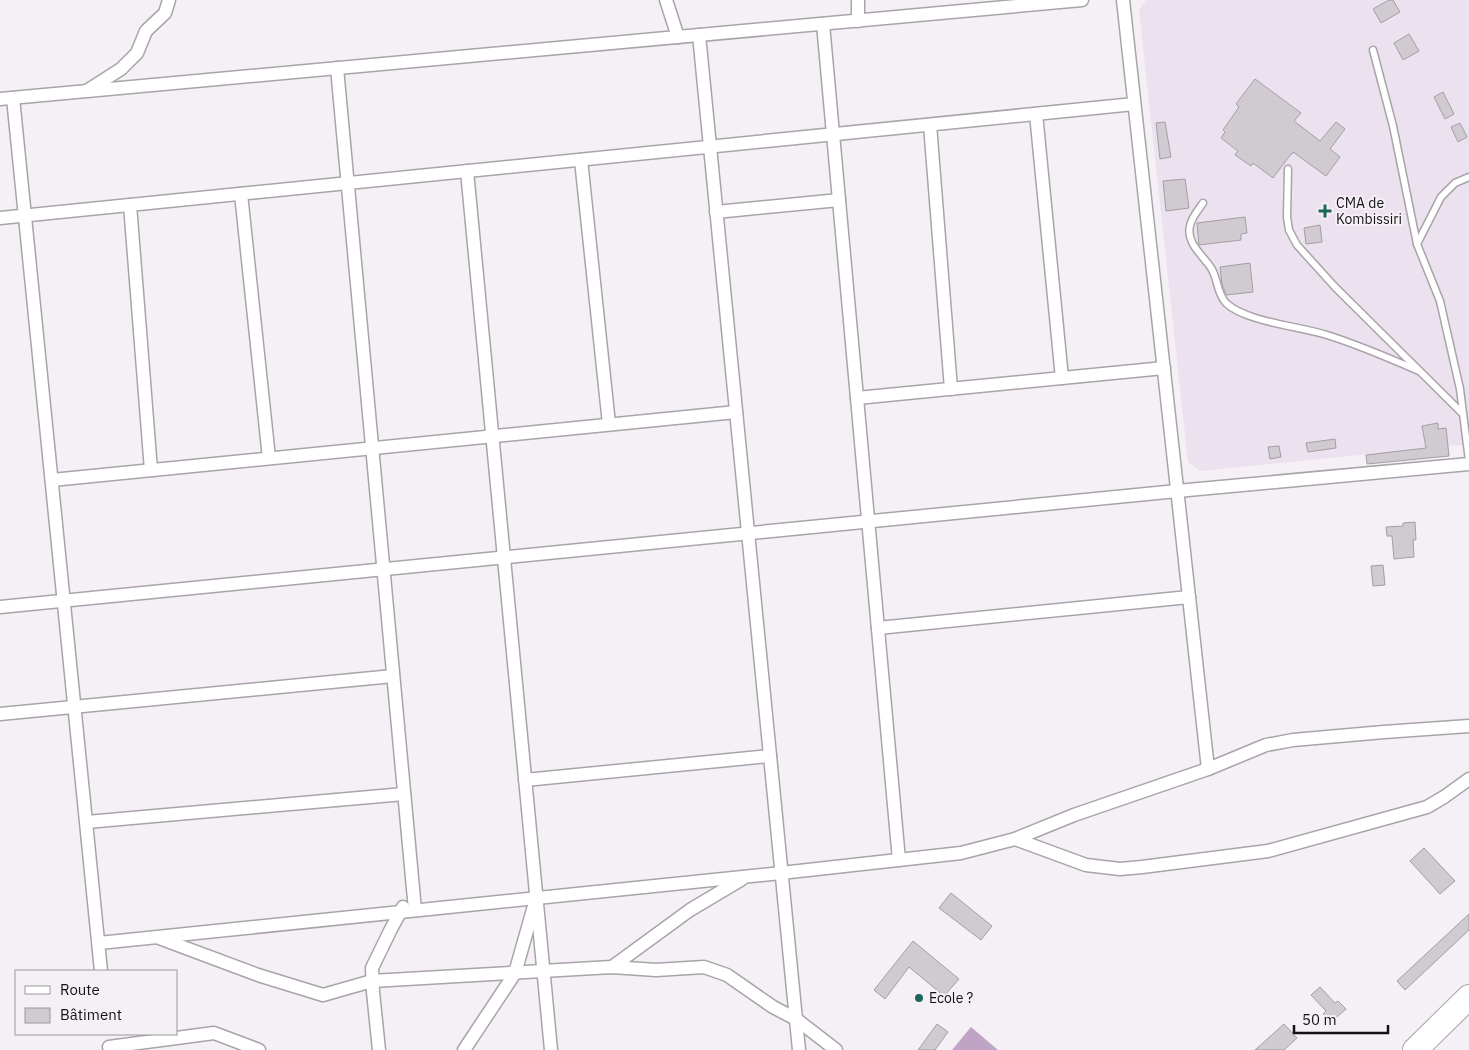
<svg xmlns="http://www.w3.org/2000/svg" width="1469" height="1050" font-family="'IBM Plex Sans',sans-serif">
  <rect width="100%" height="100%" fill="#f5eff6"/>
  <path fill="#ece1ee" d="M1146,0H1469V444L1200,471L1188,462L1139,10Z"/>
  <path fill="#c0a4c5" d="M971,1027L998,1050H952Z"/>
  <g fill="#d0cad1" stroke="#a39ea4">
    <path d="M1389,0H1393L1400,12L1381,23L1373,9Z"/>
    <path d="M1409,34L1419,51L1403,60L1394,43Z"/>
    <path d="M1255,79L1301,113L1294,121L1320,141L1336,122L1345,129L1330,149L1340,157L1326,176L1293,152L1292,154H1291L1273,178L1253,163L1251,166L1235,155L1238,151L1221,138L1225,132L1223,130L1239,107L1236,104Z"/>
    <path d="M1443,92L1454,114L1445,119L1434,97Z"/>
    <path d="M1165,122L1171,157L1160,159L1156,123Z"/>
    <path d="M1460,123L1467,137L1458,142L1451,127Z"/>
    <path d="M1185,179L1189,208L1166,211L1163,181Z"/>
    <path d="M1245,217L1247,233L1241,234V240L1199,245L1197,223Z"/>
    <path d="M1320,225L1322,242L1306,244L1304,228Z"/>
    <path d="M1250,263L1253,292L1226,295L1222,284L1220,267Z"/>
    <path d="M1438,423V429L1446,428L1449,456L1367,464L1366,455L1426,448L1422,426Z"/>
    <path d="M1335,439L1336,448L1308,452L1306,443Z"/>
    <path d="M1279,446L1281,457L1270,459L1268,447Z"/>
    <path d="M1415,522L1416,540H1413L1414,557L1394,559L1392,536H1387L1386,527L1403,526V523Z"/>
    <path d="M1383,565L1385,585L1373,586L1371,566Z"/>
    <path d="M1424,848L1455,881L1440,894L1410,861Z"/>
    <path d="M951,893L992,926L981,940L939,908Z"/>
    <path d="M1469,914V930L1405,990L1397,981Z"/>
    <path d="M913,941L959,979L944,996L909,967L885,999L874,990Z"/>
    <path d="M1320,987L1335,1003L1338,1001L1346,1009L1330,1023L1323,1014L1326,1011L1311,995Z"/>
    <path d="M937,1024L948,1032L935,1050H918Z"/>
    <path d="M1284,1024L1297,1038L1284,1050H1255Z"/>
  </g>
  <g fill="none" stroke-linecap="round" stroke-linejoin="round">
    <defs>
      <g id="lane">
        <path d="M1373,50L1393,126L1417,244L1440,301L1460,389L1469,461"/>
        <path d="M1288,169L1287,217L1289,230L1297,245L1335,287L1463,414"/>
        <path d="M1203,203C1199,209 1191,218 1190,226C1186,242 1201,254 1209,265C1219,277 1215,291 1226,303C1246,322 1299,326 1327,335C1359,345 1389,358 1419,371"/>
        <path d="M1417,244L1441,197L1455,183L1469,177"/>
      </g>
      <g id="street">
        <path d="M666,0L678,37"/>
        <path d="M1123,0L1208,769"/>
        <path d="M858,21V0"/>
        <path d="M823,24L899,860"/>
        <path d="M699,35L799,1050"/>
        <path d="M337,68L415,910"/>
        <path d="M88,90L121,69L137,53L146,31L165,13L169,0"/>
        <path d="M13,98L101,971"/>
        <path d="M0,99L1082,0"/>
        <path d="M1036,114L1062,378"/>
        <path d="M930,125L951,389"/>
        <path d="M581,160L609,424"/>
        <path d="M467,171L551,1050"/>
        <path d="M241,194L269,458"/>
        <path d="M130,205L151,470"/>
        <path d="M716,212L839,200"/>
        <path d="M0,218L1134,104"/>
        <path d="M857,398L1164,368"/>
        <path d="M52,480L736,412"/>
        <path d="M0,607L1177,491L1469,464"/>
        <path d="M878,628L1189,597"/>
        <path d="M0,714L393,676"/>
        <path d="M525,780L770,756"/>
        <path d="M87,822L404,794"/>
        <path d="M1015,839L1086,865L1120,869L1142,867L1268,851L1427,807L1444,797L1469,779"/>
        <path d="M159,938L258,975L323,995L372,981L612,967L656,970L704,967L727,975L773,1007L796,1019L836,1050"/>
        <path d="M99,943L781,873L961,853L1015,839L1074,815L1208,769L1266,745L1293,740L1384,732L1469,726"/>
        <path d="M612,967L690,910L742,879"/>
        <path d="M109,1047L214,1033L259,1050"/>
        <path d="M379,1050L373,992L372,968L391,929L403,907"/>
        <path d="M464,1050L515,973L534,906"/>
      </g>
      <path id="highway" d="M1415,1050L1469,997"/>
    </defs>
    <use href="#lane" stroke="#a9a3aa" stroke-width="9"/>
    <use href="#street" stroke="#a9a3aa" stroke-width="15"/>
    <use href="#highway" stroke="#a9a3aa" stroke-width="26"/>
    <use href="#lane" stroke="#fff" stroke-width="6"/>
    <use href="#street" stroke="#fff" stroke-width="12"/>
    <use href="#highway" stroke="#fff" stroke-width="24"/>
  </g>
  <g fill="#1d665b" stroke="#f5eff6" stroke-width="2">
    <path d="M1322.5 203.5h5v5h5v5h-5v5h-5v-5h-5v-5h5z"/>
    <circle cx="919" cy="998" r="5"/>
  </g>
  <g text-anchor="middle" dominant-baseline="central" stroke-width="4" stroke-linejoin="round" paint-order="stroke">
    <g font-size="14" fill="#141214" stroke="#f5eff6" text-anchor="start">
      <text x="1336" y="203">CMA de<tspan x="1336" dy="16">Kombissiri</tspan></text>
      <text x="929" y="998">Ecole ?</text>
    </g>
  </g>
  <rect x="15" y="970" width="162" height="65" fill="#f5eff6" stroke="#9b979c"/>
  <rect x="25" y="986" width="25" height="8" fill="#ffffff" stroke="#9b979c"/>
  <text x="60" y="995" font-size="15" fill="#141214">Route</text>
  <rect x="25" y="1008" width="25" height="15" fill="#d0cad1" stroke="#9b979c"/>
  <text x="60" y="1020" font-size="15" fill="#141214">Bâtiment</text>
  <path d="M1294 1025v8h94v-8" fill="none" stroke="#141214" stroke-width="2.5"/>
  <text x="1302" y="1025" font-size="15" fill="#141214" stroke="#f5eff6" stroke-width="4" paint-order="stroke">50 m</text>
</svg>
